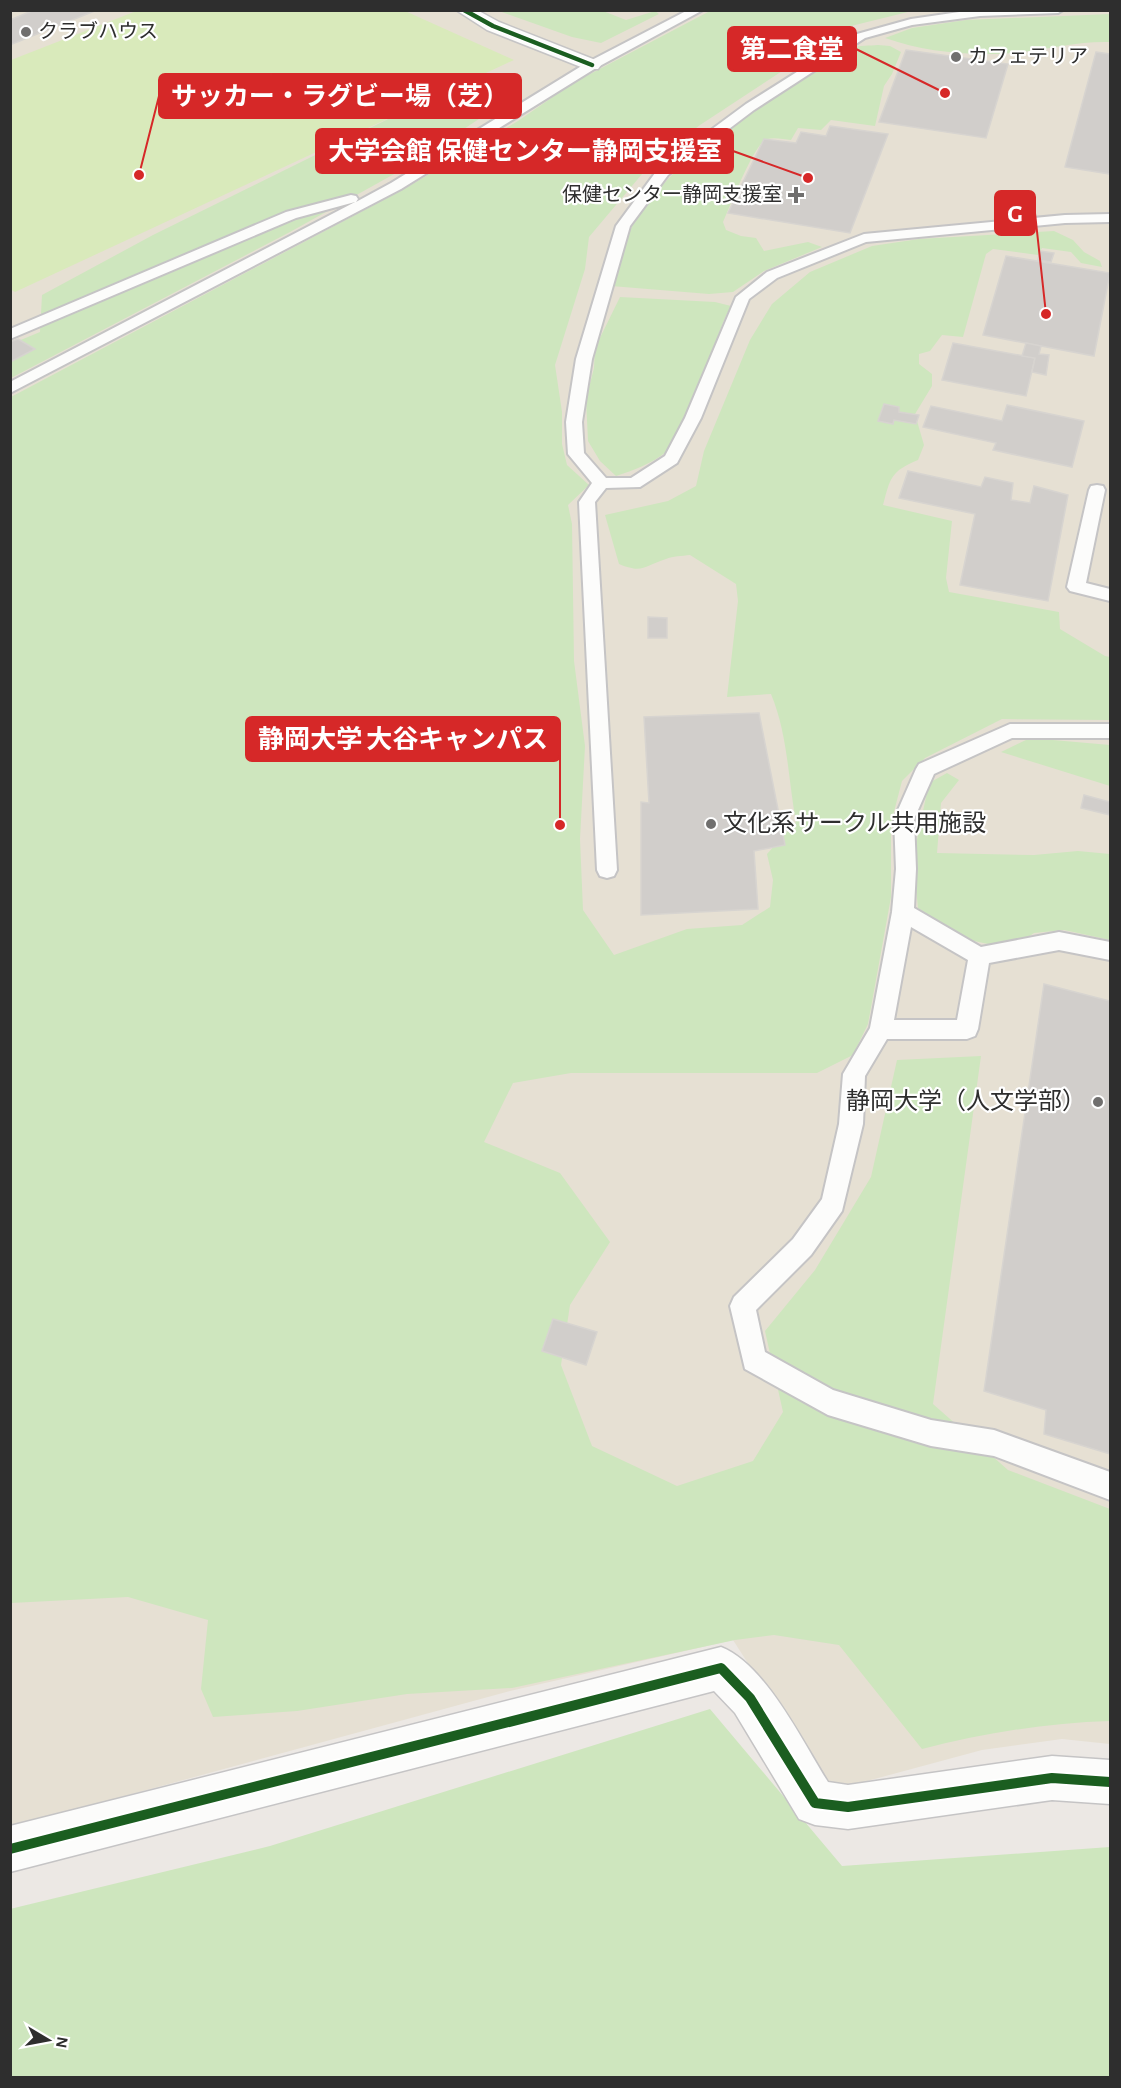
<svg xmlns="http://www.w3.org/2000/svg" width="1121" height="2088" font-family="'Alegreya Sans','Noto Sans JP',sans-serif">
  <rect width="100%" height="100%" fill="#ece8e4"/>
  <path fill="#e6e0d3" d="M11,11H1110V1744L1062,1739L982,1750L830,1791L733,1640L510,1691L11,1827Z"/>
  <g fill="#cee6be">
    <path d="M499,11H603L626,20L655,11L659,14L601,43L572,37Z"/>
    <path d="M710,11H912L851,26L700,125L653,161L589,237L585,269L555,365L562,412V444L567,465L589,485L568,505L572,524L574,661L585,746L580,839L583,910L614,955L687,929L742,925L770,907L773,880L767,854L796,822C788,779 788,735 771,694L727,697L738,601L736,584L690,555C682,556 673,556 666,559C644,566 643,574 619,564L605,515L668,501L696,486L704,451L750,340L772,304L810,272L872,246L919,239L1054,231L1073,240L1084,252L1100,261L1102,267L1081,263L1071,252L1042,248L1038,255L993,249L986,254L963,337L942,335L930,351L919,354V364L932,374V386L915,414L924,445L918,460C891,471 890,478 883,505L952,521L946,578L949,592L1059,612L1060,629L1105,656L1110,657V720L1002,719L925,758L902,781L891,823V897L868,1024L853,1055L817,1073H571L513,1083L484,1142L560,1173L610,1242L570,1305L561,1365L592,1446L677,1486L753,1461L783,1412L765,1331L815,1270L871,1177L897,1060L981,1056L933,1404L1008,1470L1110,1509V1721C1046,1723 984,1733 922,1749L839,1645L774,1635L735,1640L512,1688L407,1694L297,1711L213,1717L201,1689L208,1620L128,1597L11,1603V397L406,188L518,121L573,83Z"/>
    <path d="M1110,14V42C1080,41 1053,48 1023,52C978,57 928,53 885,38L912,28L966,20Z"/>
    <path d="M878,45L890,46L901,52L892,74L884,86L875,126L831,120L821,130L798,128L791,140C784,139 774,137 767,139C754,143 730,207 723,222L726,230L741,236L756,238L764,251L808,242L822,247L764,271L733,292L709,294L611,286C619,259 626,233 642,210C684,153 746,114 804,76C819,67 835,53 851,48C859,45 870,46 878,45Z"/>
    <path d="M497,76L521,79L488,113L405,168L290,232L11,378V344L40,332L42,295L153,235L459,84Z"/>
    <path d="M620,297L715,302L731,306C709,344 698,427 666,452C651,464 634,470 616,476L600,461L588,441L586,399L594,368L595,348Z"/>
    <path d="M1030,738L1110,745V786L1001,752Z"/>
    <path d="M947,773L959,780L941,803L937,853L1034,855L1078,851L1110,854V940L1064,930L1034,933L1011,949L965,939L918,908L913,858L929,783Z"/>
    <path d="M710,1709L842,1866L1110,1847V2077H11L10,1909L270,1846Z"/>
  </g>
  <path fill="#d9eabb" d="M139,10L405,11L514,60L15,292L10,289L11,60Z"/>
  <g fill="#d1cecb" stroke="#d7d4d0" stroke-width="1.5">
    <path d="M34,10H97L10,45V20Z"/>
    <path d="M906,50L1008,64L986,138L879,122Z"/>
    <path d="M1096,52L1110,54V174L1065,167Z"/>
    <path d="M830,126L888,134L850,233L728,213L764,139L796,143L801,132L826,136Z"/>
    <path d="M1040,251L1054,253L1051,262L1038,260Z"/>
    <path d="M1006,256L1110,273L1094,356L983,335Z"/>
    <path d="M18,339L35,349L12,361L10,359V342Z"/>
    <path d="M953,343L1035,358L1026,396L942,380Z"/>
    <path d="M1026,343L1041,346L1039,354L1049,355L1046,375L1032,372L1035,358L1022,356Z"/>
    <path d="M884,404L899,407V412L919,415L916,424L894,420L893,424L878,421Z"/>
    <path d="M1007,405L1084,421L1072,467L993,450L996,443L923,427L931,406L1002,421Z"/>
    <path d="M908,471L981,487L985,477L1013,483L1011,500L1030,503L1034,486L1068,495L1048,601L960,585L975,514L899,498Z"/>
    <path d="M648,617L667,618V638H648Z"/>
    <path d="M759,713L785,845L754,851L758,909L641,915V802L649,803L644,717Z"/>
    <path d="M1084,795L1110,802V815L1081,808Z"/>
    <path d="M1044,984L1110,1001V1454L1044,1434L1046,1410L984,1391Z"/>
    <path d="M553,1319L597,1332L586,1365L542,1351Z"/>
  </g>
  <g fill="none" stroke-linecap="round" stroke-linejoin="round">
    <defs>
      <g id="lane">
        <path d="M688,10H703L596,68L401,189L10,393V382L355,202L296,218L10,339V329L286,212L351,195L356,196L358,199L356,202L391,183L588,62Z"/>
        <path d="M973,10H1063L1058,13L980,16L912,25L865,38L754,110L668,175L630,226L592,359L582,422L584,453L606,478H631L665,456L685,418L736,297L767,272L864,234L1065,215L1110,214V222L1065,223L866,242L777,278L749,299L701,418L677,463L640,487L606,488L595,502L617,870L614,876L607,878L600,876L597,870L579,502L592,483L568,454L566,422L576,359L616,226L658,169L746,104L857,34L911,19Z"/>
        <path d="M1097,485L1103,486L1105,490L1086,583L1110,589V601L1070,591L1067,587L1089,490L1091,486Z"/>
        <path d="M1010,724H1110V738H1012L934,774L914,819L916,869L914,908L981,947L1059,932L1110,942V960L1059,950L989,963L978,1029L975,1036L967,1039H887L865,1076L863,1124L842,1211L811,1255L756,1310L765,1352L833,1390L931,1420L994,1430L1110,1472V1500L994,1456L931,1446L828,1415L745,1369L730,1306L734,1297L793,1239L822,1199L839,1124L843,1074L870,1028L892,912L896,869L894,819L916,769L919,764ZM911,927L968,960L957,1020H894Z"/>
      </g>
      <g id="street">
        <path d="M456,10H477L499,22L598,61L601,65L598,69H586L487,30Z"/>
        <path d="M721,1647C766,1665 802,1741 828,1782L848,1785L1052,1756L1110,1760V1804L1052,1800L848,1829L815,1825L799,1819L735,1713L714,1691L10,1872V1826Z"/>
      </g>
    </defs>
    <use href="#lane" stroke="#c5c4c5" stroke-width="4"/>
    <use href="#street" stroke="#c5c4c5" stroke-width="3"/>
    <use href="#lane" fill="#fcfcfb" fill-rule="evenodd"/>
    <use href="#street" fill="#fcfcfb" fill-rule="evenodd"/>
    <defs>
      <path id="cycleway-far1" d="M464,10L493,26L592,65"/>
      <path id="cycleway" d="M10,1849L721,1668L750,1698L815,1803L848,1807L1052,1778L1110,1782"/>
    </defs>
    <use href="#cycleway-far1" stroke="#fff" stroke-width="7"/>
    <use href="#cycleway" stroke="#fff" stroke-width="14"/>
    <use href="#cycleway-far1" stroke="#1b5e20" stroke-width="4.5"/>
    <use href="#cycleway" stroke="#1b5e20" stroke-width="10"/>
  </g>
  <g fill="#706f6e" stroke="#fff" stroke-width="2">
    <circle cx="26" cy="32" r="6"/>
    <circle cx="956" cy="57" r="6"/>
    <path d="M793 186h6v6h6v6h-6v6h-6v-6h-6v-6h6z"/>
    <circle cx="711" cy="824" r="6"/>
    <circle cx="1098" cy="1102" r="6"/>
  </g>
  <g text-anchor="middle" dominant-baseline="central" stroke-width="4.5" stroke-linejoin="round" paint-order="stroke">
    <g font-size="20" fill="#2e2e2e" stroke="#fff" text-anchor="start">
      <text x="38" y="32">クラブハウス</text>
      <text x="968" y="57">カフェテリア</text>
      <text x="782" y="195" text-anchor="end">保健センター静岡支援室</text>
    </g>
    <g font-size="24" fill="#2e2e2e" stroke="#fff" text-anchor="start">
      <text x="723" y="824">文化系サークル共用施設</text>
      <text x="1086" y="1102" text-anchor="end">静岡大学（人文学部）</text>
    </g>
  </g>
  <path fill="none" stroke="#d62828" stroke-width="2" d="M945 93L856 49M139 175L159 96M808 178L733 151M1046 314L1035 213M560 825L560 739"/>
  <g fill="#d62828" stroke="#fff" stroke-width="2">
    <circle cx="945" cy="93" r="6"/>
    <circle cx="139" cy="175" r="6"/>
    <circle cx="808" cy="178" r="6"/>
    <circle cx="1046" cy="314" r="6"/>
    <circle cx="560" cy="825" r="6"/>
  </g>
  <g fill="#d62828" stroke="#d62828" stroke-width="2">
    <rect x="728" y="27" width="128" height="44" rx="6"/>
    <rect x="159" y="74" width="362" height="44" rx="6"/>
    <rect x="316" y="129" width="417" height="44" rx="6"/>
    <rect x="995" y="191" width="40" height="44" rx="6"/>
    <rect x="246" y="717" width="314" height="44" rx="6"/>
  </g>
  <g font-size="26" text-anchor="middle" font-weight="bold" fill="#fff">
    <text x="792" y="58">第二食堂</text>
    <text x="340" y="105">サッカー・ラグビー場（芝）</text>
    <text x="525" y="160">大学会館 保健センター静岡支援室</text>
    <text x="1015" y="222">G</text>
    <text x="403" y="748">静岡大学 大谷キャンパス</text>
  </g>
  <rect width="1121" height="2088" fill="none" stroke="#2e2e2e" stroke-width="24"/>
  <g transform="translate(48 2040) rotate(100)" stroke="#ffffff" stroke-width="4.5" paint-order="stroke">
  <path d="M0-4.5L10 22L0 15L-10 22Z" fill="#2e2e2e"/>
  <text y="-9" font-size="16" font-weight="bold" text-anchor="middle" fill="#2e2e2e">N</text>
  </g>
</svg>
